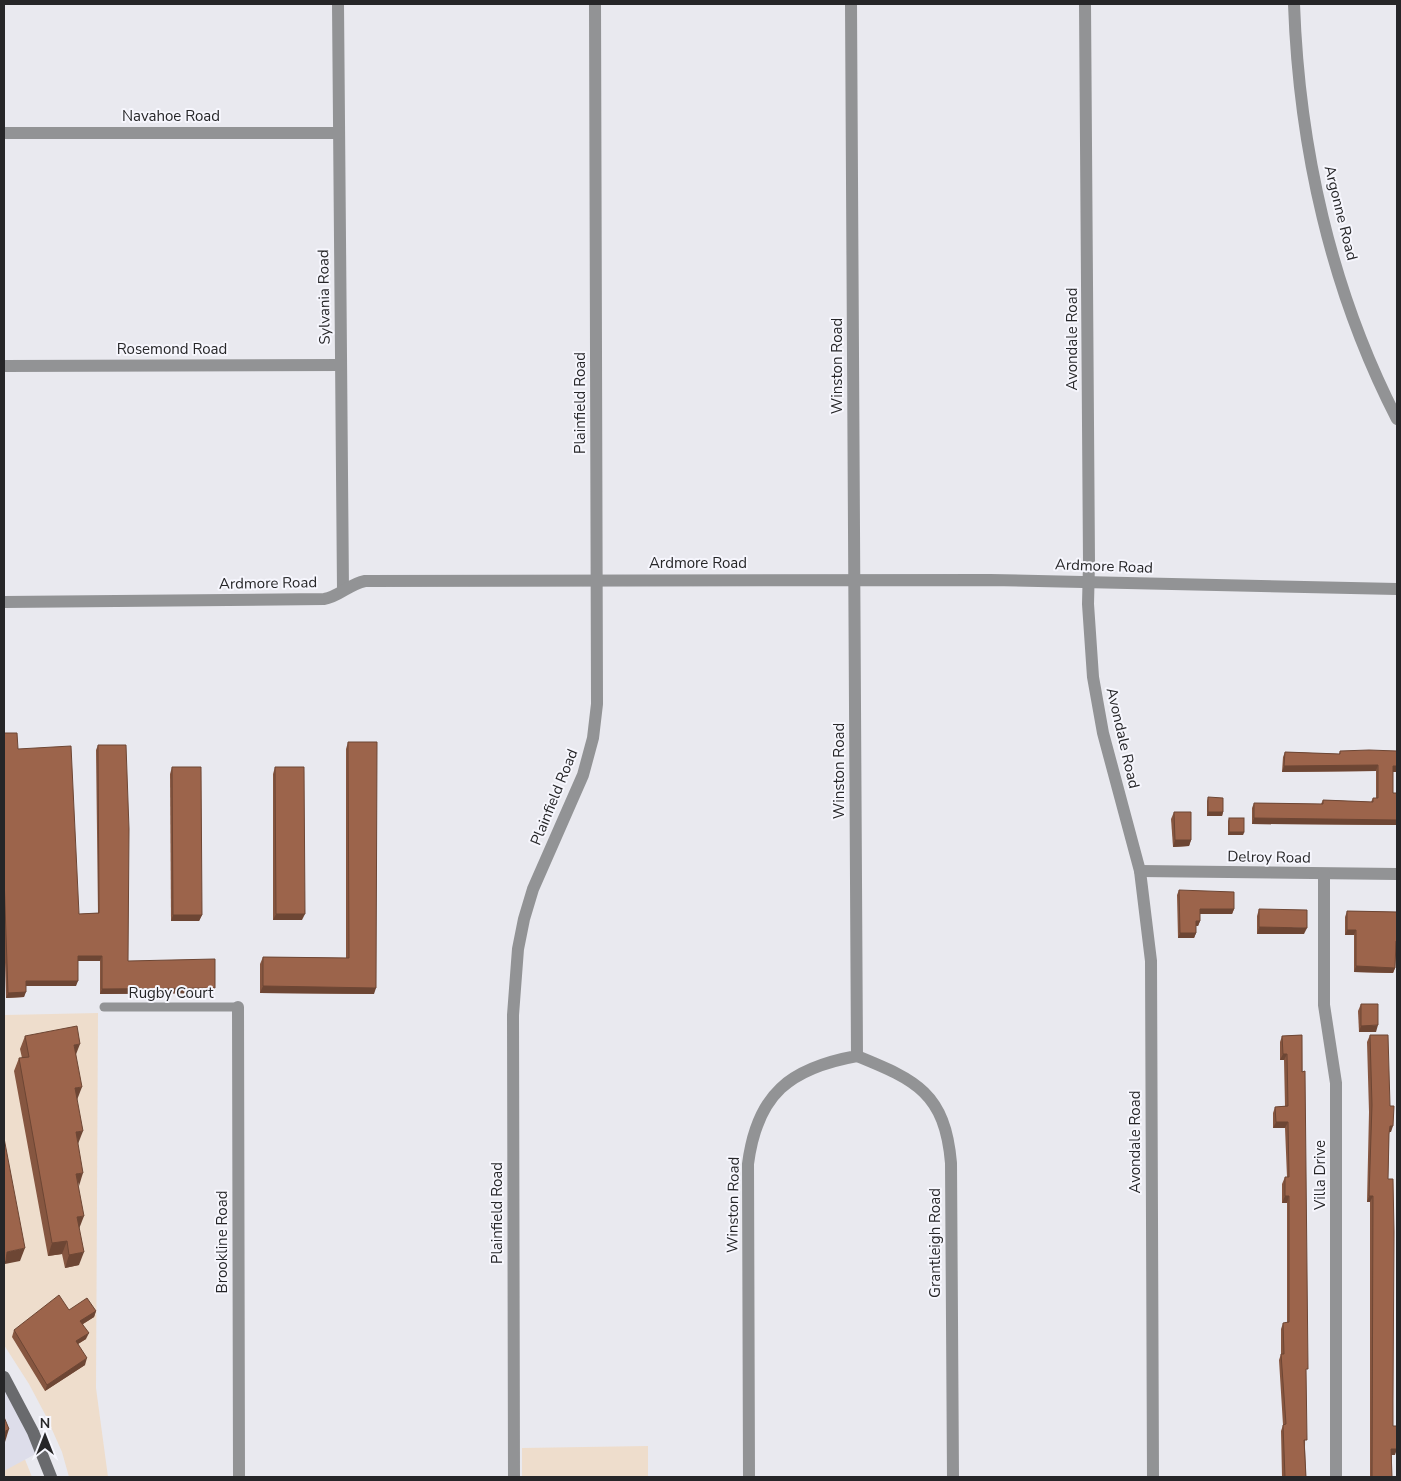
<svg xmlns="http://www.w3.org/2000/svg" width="1401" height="1481" font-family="'Nunito Sans',sans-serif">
  <rect width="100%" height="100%" fill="#e9e9ef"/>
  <g fill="#edc">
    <path d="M4,942L5,1015L98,1013L96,1388L108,1477H69L62,1452L46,1416L29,1384L4,1345Z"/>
    <path d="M648,1446V1477H522V1448Z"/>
    <path d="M24,1457L32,1477H4V1469Z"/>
  </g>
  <path fill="#ddddea" d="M4,1377L41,1451L4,1471Z"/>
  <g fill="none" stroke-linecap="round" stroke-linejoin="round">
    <path stroke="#929395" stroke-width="9" d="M104,1007H238"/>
    <g stroke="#929395" stroke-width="12">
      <path d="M338,4L343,590"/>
      <path d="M1085,4L1089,563L1088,604L1093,677L1103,733L1140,871L1151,961L1153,1477"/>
      <path d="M1294,4C1299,147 1331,291 1397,419"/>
      <path d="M4,133H339"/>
      <path d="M4,366L341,365"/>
      <path d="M4,602L324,599C339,597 349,584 365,581L990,580L1397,589"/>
      <path d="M1140,871L1397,874"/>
      <path d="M1324,874V1005L1336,1083V1477"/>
      <path d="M238,1007L239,1477"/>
      <path d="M857,1056C916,1080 945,1093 951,1163L953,1477"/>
      <path d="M514,1477L513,1015L518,949L524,919L533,889L583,775L593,738L597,704L595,4"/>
      <path d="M749,1477L748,1164C757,1094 790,1068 857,1056L851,4"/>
    </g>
    <path stroke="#696a6d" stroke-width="12" d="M4,1377L33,1432L51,1477"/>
  </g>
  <g fill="#865640">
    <path d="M4,733L18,749L79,914L98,913L96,750L98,745L128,961L213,993L100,994V961H78L76,986H26L24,997L6,998L4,927Z"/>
    <path d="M348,742L374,994L260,993V964L263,957L346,958V749Z"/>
    <path d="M1340,751H1397V772H1393V793L1397,825L1252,824V808L1254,803L1321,804L1323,800L1371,802L1373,798H1376V771L1282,772L1283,757L1285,752L1339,754Z"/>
    <path d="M172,767L202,915L199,921H171L170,774Z"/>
    <path d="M275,767L302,920H273V774Z"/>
    <path d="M1208,797L1223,812L1222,816H1207V801Z"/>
    <path d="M1174,812L1191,840L1189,846L1173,847L1171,819Z"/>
    <path d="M1229,818L1244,832L1243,835H1228V821Z"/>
    <path d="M1179,890L1234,909L1232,914H1200V921L1198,926H1196V933L1194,938H1178L1177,895Z"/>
    <path d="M1259,909L1304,934H1257V916Z"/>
    <path d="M1347,911L1397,912V946H1396L1395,968L1393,973L1354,972V935H1345V917Z"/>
    <path d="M1361,1004L1376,1032H1359L1358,1011Z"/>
    <path d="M1302,1035L1306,1374L1305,1447L1306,1477H1282L1281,1431L1283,1425L1279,1360L1281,1354V1329L1283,1323H1287V1203H1282V1184L1285,1177H1287L1285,1128H1273V1113L1275,1107L1285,1106L1284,1060H1280V1042L1282,1036Z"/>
    <path d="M1370,1035L1391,1132H1389L1388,1179L1393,1426L1395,1455H1392V1477H1370V1202H1367L1369,1112L1367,1042Z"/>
    <path d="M25,1036L76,1055L79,1228V1265L65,1268L62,1254L48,1256L14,1071L19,1058H22L20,1049Z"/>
    <path d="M69,1310L96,1311L94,1317L83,1324L86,1339L78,1344L85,1365L45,1391L12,1337L14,1330Z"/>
  </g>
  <g fill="#6d4634">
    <path d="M1378,765L1376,771L1282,772L1284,766Z"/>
    <path d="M1393,766H1397V772H1391Z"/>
    <path d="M1208,812H1223L1222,816H1207Z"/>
    <path d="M1254,818L1397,820V825L1252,824Z"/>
    <path d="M1229,832H1244L1243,835H1228Z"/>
    <path d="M1175,840H1191L1189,846L1173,847Z"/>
    <path d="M1200,909H1234L1232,914H1198Z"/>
    <path d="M276,914H305L302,920H273Z"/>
    <path d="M173,915H202L199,921H171Z"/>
    <path d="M1196,921H1200L1198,926H1194Z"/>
    <path d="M1259,927L1307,928L1304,934H1257Z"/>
    <path d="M1347,930H1356L1354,935H1345Z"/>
    <path d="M1180,933H1196L1194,938H1178Z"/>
    <path d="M78,956H102L100,961H76Z"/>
    <path d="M1356,966L1395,968L1393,973L1354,972Z"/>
    <path d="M26,981H78L76,986H24Z"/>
    <path d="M263,986L376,988L374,994L260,993Z"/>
    <path d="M215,988L213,993L100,994L102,989Z"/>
    <path d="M26,992L24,997L6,998L8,993Z"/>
    <path d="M1378,1025L1376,1032H1359L1361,1026Z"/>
    <path d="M80,1044L75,1057L74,1045Z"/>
    <path d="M1283,1054H1287L1284,1060H1280Z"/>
    <path d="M82,1087L77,1100L75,1088Z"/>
    <path d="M1276,1122H1288L1285,1128H1273Z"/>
    <path d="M1390,1126H1393L1391,1132H1388Z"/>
    <path d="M83,1131L78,1144L76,1132Z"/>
    <path d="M83,1173L79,1186L76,1174Z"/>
    <path d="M1285,1196H1289L1287,1203H1282Z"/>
    <path d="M1369,1196H1373L1370,1202H1367Z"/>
    <path d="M84,1216L79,1229L77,1217Z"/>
    <path d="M67,1241L62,1254L48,1256L52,1243Z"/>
    <path d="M25,1248L20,1261L5,1264L4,1268V1260L7,1252Z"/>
    <path d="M84,1252L79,1265L65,1268L69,1255Z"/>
    <path d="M96,1311L94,1317L78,1327L80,1321Z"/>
    <path d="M89,1333L86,1339L73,1347L76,1341Z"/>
    <path d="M87,1358L85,1365L45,1391L47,1385Z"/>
    <path d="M9,1429L5,1442H4V1432Z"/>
    <path d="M1391,1449H1397L1395,1455H1389Z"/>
  </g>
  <g fill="#9c644b" stroke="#6d4634">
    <path d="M4,733H17L18,749L71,746L79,914L99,913L98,745H126L129,829L128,961L215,959V988L102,989V956H78V981H26V992L8,993L4,876Z"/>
    <path d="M348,742H377L376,988L263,986V957L349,958Z"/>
    <path d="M1369,750L1397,751V766H1393V793H1397V820L1254,818V803L1323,804V800L1373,802V798H1378V765L1284,766L1285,752L1340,754V751Z"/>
    <path d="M172,767H201L202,915H173Z"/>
    <path d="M275,767H304L305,914H276Z"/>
    <path d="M1208,797L1223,798V812H1208Z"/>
    <path d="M1174,812H1191V840H1175Z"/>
    <rect x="1229" y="818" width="15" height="14"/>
    <path d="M1179,890L1234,892V909H1200V921H1196V933H1180Z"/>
    <path d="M1259,909L1307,910V928L1259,927Z"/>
    <path d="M1347,911L1397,912V941H1396L1395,968L1356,966V930H1347Z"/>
    <path d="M1361,1004H1378V1025L1361,1026Z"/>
    <path d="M77,1026L80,1044L74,1045L82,1087L75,1088L83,1131L76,1132L83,1173L76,1174L84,1216L77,1217L84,1252L69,1255L67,1241L52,1243L19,1058L29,1057L25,1036Z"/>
    <path d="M1302,1035V1072L1305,1071L1308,1369H1306L1307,1440H1304L1306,1477H1285L1283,1425L1286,1424L1281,1354H1284L1283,1323L1289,1322V1196H1285V1177H1289L1288,1122H1276L1275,1107L1288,1106L1287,1054H1283L1282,1036Z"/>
    <path d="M1370,1035H1388L1390,1106H1394L1393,1126H1390L1389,1134L1388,1179H1393L1394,1232L1393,1401V1426H1397V1449H1391L1392,1477H1372L1373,1196H1369L1372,1105Z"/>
    <path d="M4,1138L25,1248L7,1252L6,1261L4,1263Z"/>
    <path d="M59,1295L69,1310L87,1298L96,1311L80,1321L89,1333L76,1341L87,1358L47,1385L14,1330Z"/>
    <path d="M4,1417L9,1429L4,1432Z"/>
  </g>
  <g text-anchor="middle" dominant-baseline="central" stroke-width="4" stroke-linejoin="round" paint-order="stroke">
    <g font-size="15" fill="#262628" stroke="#f6f6fd">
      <text x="171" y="116">Navahoe Road</text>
      <text transform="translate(1341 213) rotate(76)">Argonne Road</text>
      <text transform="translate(324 297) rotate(-91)">Sylvania Road</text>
      <text transform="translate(1072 339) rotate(-90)">Avondale Road</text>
      <text x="172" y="349">Rosemond Road</text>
      <text transform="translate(837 366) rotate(-90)">Winston Road</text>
      <text transform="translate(580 403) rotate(-90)">Plainfield Road</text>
      <text x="698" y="563">Ardmore Road</text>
      <text transform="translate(1104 566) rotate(2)">Ardmore Road</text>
      <text transform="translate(268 583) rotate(-1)">Ardmore Road</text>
      <text transform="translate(1123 738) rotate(77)">Avondale Road</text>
      <text transform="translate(839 771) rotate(-90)">Winston Road</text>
      <text transform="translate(554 797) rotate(-68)">Plainfield Road</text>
      <text transform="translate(1269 857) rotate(1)">Delroy Road</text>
      <text x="171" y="993">Rugby Court</text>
      <text transform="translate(1135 1142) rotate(-90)">Avondale Road</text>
      <text transform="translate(1320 1175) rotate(-90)">Villa Drive</text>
      <text transform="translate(733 1205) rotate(-89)">Winston Road</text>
      <text transform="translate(497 1213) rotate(-90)">Plainfield Road</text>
      <text transform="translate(222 1242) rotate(-90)">Brookline Road</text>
      <text transform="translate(935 1243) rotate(-90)">Grantleigh Road</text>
    </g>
  </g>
  <rect width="1401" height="1481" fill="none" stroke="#262628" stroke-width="10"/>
  <g transform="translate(45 1436)" stroke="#f6f6fd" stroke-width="4" paint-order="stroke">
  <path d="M0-4L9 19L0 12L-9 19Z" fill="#262628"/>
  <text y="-8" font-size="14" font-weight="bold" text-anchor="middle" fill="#262628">N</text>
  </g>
</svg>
